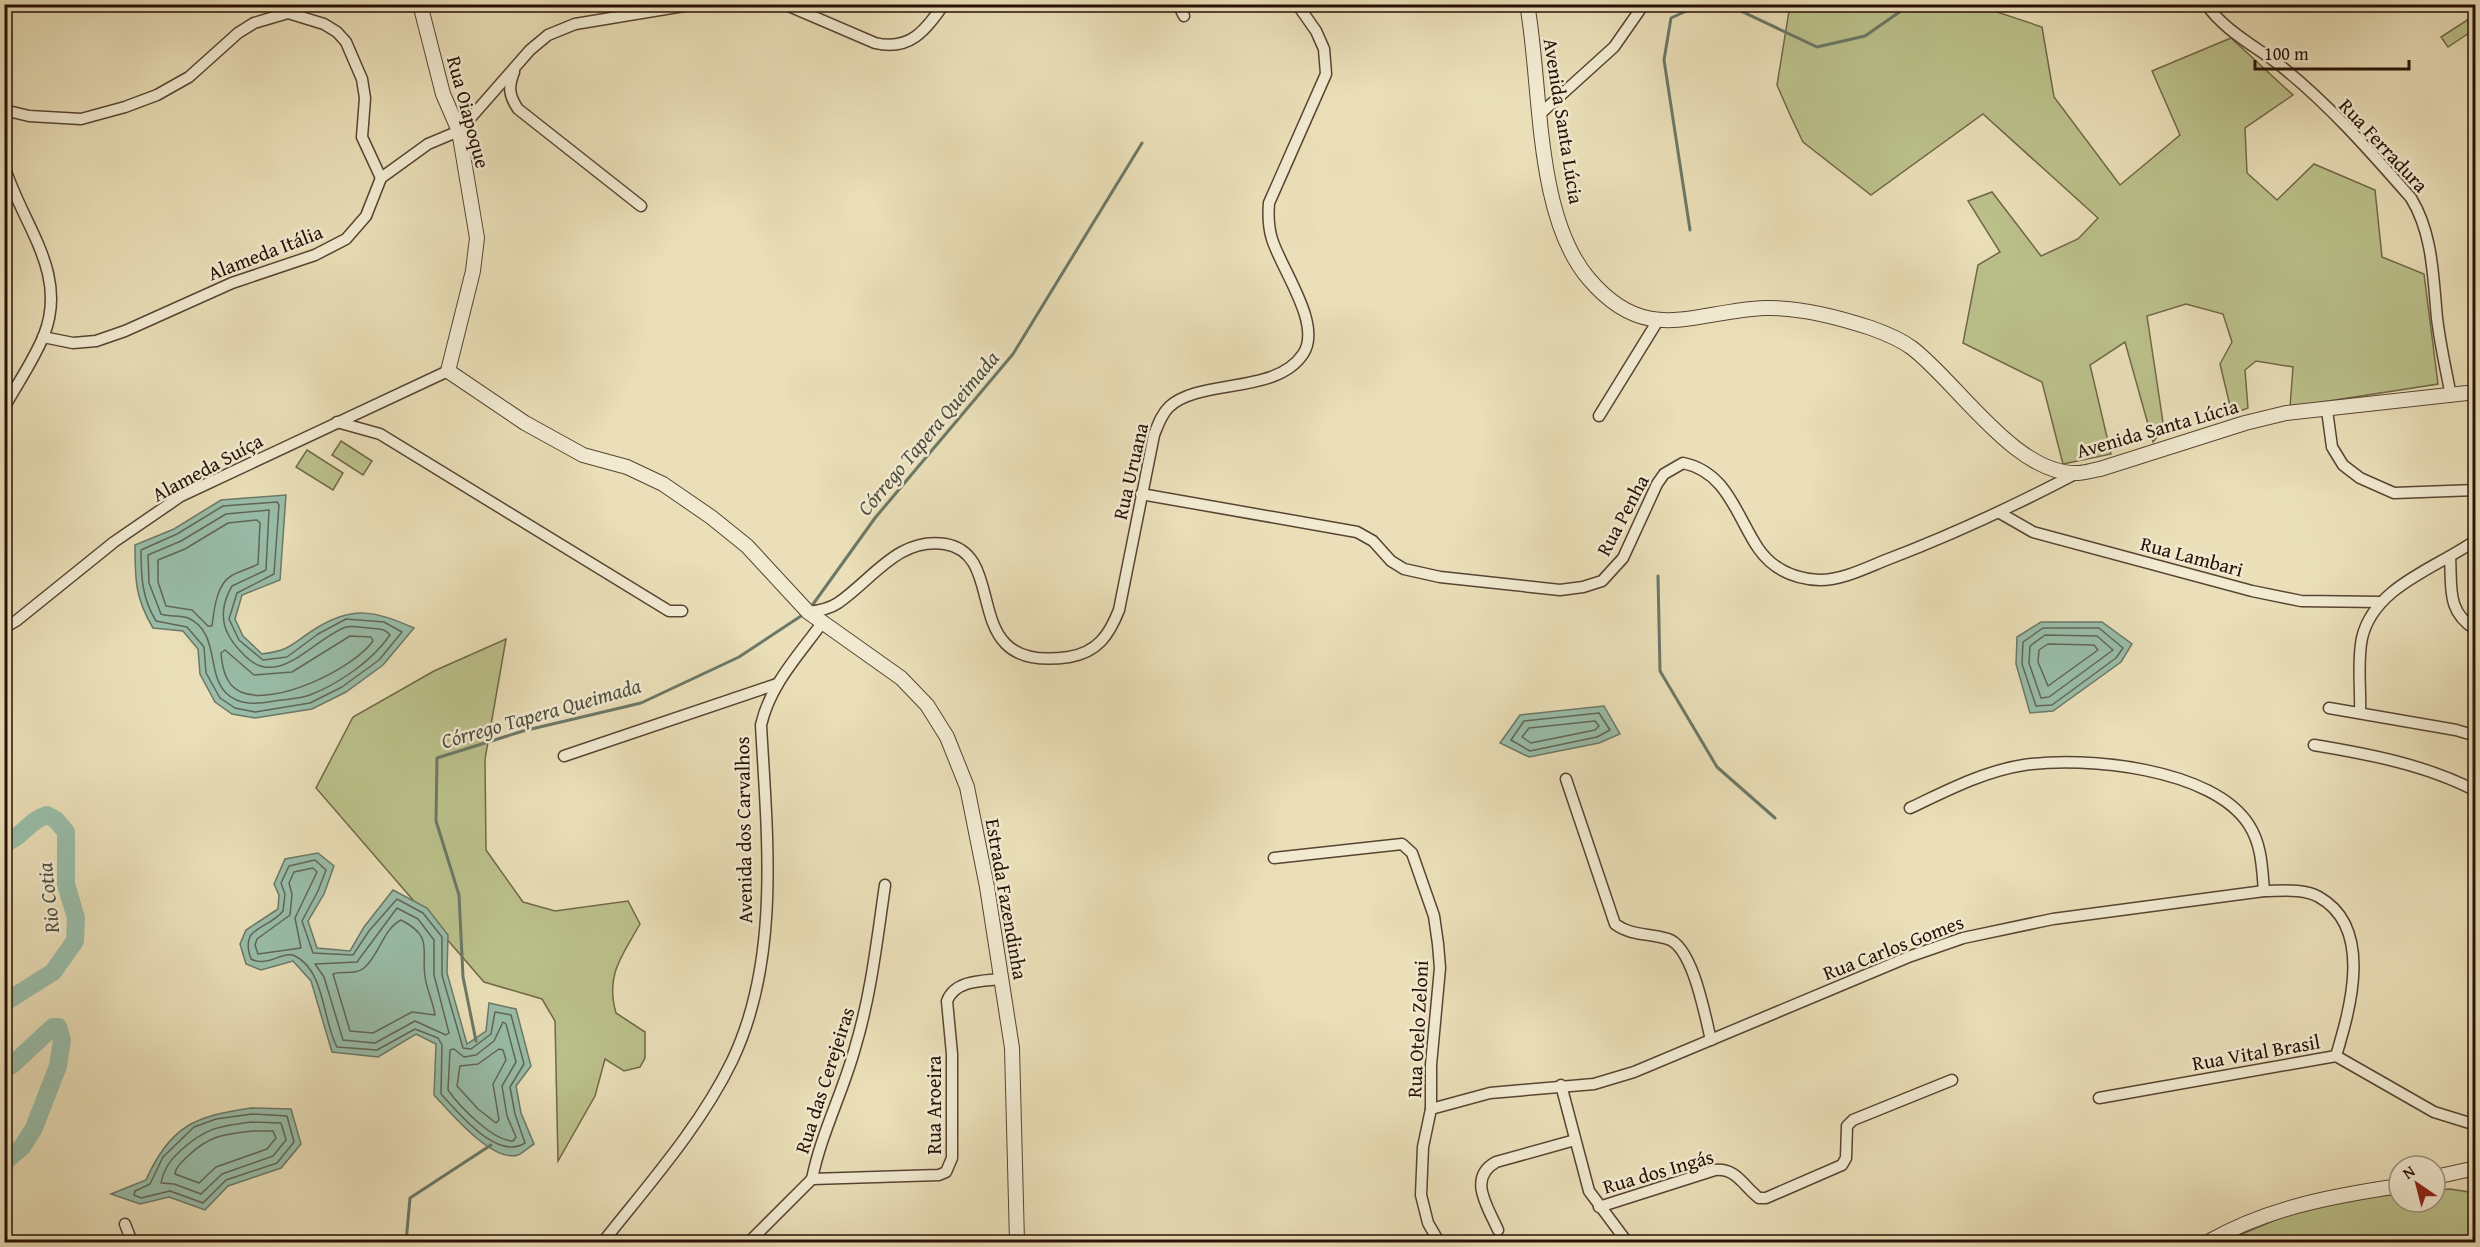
<svg xmlns="http://www.w3.org/2000/svg" width="2480" height="1247" font-family="'Gentium Book Plus',serif">
  <rect width="100%" height="100%" fill="#eadfb8"/>
  <filter id="stains"><feTurbulence type="fractalNoise" baseFrequency=".00333" numOctaves="4"/><feColorMatrix values="0 0 0 0 .2 0 0 0 0 .09 0 0 0 0 .02 0 0 0 .5 -.17"/></filter>
  <radialGradient id="worn" r=".72"><stop offset=".6" stop-color="#630" stop-opacity="0"/><stop offset="1" stop-color="#630" stop-opacity=".3"/></radialGradient>
  <g fill="#bbc18b" stroke="#716848" stroke-width="1.5">
    <path d="M1790,5H1976L2042,27L2054,97L2120,185L2180,135L2152,71L2231,38L2293,95L2245,128L2247,173L2277,200L2314,164L2375,190L2382,257L2424,274L2438,384L2290,407L2293,367L2256,361L2245,370L2248,408L2232,414L2220,364L2232,342L2223,314L2186,304L2147,316L2164,429L2153,442L2125,342L2090,365L2111,454L2063,464L2042,382L1963,343L1978,265L2000,252L1968,201L1992,192L2041,256L2078,239L2098,218L1983,114L1871,195L1803,142L1791,117L1777,85Z"/>
    <path d="M2472,17L2475,29L2448,47L2441,37Z"/>
    <path d="M341,441L372,461L363,475L332,455Z"/>
    <path d="M307,450L343,473L333,490L296,467Z"/>
    <path d="M506,639L485,759L486,850L523,902L555,911L628,901L640,924C622,956 605,975 616,1013L645,1032V1058L640,1067L624,1071L605,1059L595,1096L558,1161L555,1021L542,999L484,982L316,788L353,717L434,671Z"/>
    <path d="M2450,1189L2475,1193V1242H2223L2304,1208L2380,1195H2399V1202H2435V1190Z"/>
  </g>
  <g fill="#99bda9" stroke="#6b7867" stroke-width="1.5">
    <path d="M286,495L280,580L242,595L235,619L243,636L262,654C292,650 291,644 315,629C353,605 375,611 414,628L383,665L346,692L312,709L255,718L232,714L215,702L200,674L198,649L183,631L153,628C135,598 135,579 135,545L174,529L221,500Z"/>
    <path d="M2041,622H2102L2132,644L2121,662L2053,711L2030,713L2016,664L2017,637Z"/>
    <path d="M1604,706L1620,734L1599,743L1529,757L1500,743L1520,715Z"/>
    <path d="M318,853L334,866L324,894L308,921L317,948L350,951L364,927L393,890L427,908L448,935L447,973L467,1044L486,1031L489,1003L516,1009L531,1066L516,1086L521,1113L534,1144C529,1147 523,1153 518,1155C492,1163 450,1112 434,1095L436,1044L416,1034L378,1057L332,1052L311,981L293,961L261,970L246,964L240,944L246,930L278,909L279,895L274,884L285,859Z"/>
    <path d="M251,1108L291,1109L301,1144L281,1168L228,1186L205,1210L169,1197L140,1204L111,1194L146,1180C170,1126 195,1116 251,1108Z"/>
  </g>
  <g fill="none" stroke-linecap="round" stroke-linejoin="round">
    <g stroke="#606657" stroke-width="1.5">
      <path d="M277,502L279,505L274,574L237,593L229,619L239,640L263,660L287,657L318,634L346,619L384,622L402,632L379,660L342,687L310,703L255,712L235,708L220,698L206,673L204,647L187,627L156,621C142,598 141,577 141,550L177,534L223,506Z"/>
      <path d="M269,510L266,570L232,586C223,601 220,619 228,634C232,643 238,649 245,656C279,690 314,638 346,627C353,625 363,628 369,628C378,629 385,628 390,635C372,661 340,683 310,695C299,699 286,699 274,701C258,704 239,706 226,693C206,673 220,632 188,618C180,615 169,617 161,614L149,583L148,555L181,541L226,514Z"/>
      <path d="M257,520L260,523L258,564C249,569 239,571 231,576C216,585 214,611 212,626H208L192,610L166,606L158,582V560L185,549L228,523Z"/>
      <path d="M2043,628H2099L2123,648L2116,658L2052,705L2036,706L2022,664L2023,642Z"/>
      <path d="M2045,635L2097,636L2113,650L2049,697L2041,698L2029,663L2030,646Z"/>
      <path d="M350,636L371,637L373,641C353,669 274,707 241,692C226,686 222,667 221,653L225,650L254,675L292,672Z"/>
      <path d="M2048,644L2094,645L2098,650L2048,686L2038,662L2039,650Z"/>
      <path d="M1599,713L1610,730L1597,737L1530,751L1511,740L1524,721Z"/>
      <path d="M1595,721L1599,726L1595,730L1531,743L1522,737L1529,728Z"/>
      <path d="M315,860L326,870L318,891L302,921L313,953L353,955L369,931L397,899L423,913L442,937V975L463,1048L471,1049L491,1034L495,1012L511,1015L524,1064L510,1087L515,1114L525,1143C497,1161 459,1113 441,1094L442,1045L438,1038L415,1029L377,1050L337,1047C323,1023 325,970 295,956C283,950 268,968 251,959C239,925 267,931 283,911L285,894L281,883L289,866Z"/>
      <path d="M313,868L317,872L295,918L301,948L258,954L255,945L257,939L290,915L292,894L289,883L294,872Z"/>
      <path d="M397,908L418,919L434,940V975L449,1033L446,1035L415,1021L375,1043L343,1040L324,977L315,964L357,962Z"/>
      <path d="M401,920C434,937 421,949 425,977C427,990 433,1002 435,1015L412,1012L373,1033L350,1031L333,974C342,970 354,976 364,968C379,956 383,929 401,920Z"/>
      <path d="M503,1022L506,1024L516,1062L502,1086L507,1116L516,1137L513,1141C493,1141 459,1106 448,1090L450,1050L454,1049L464,1057L476,1055L494,1041Z"/>
      <path d="M499,1049L503,1050L506,1060L493,1084L499,1120L496,1123L478,1109L457,1086L460,1066L478,1064Z"/>
      <path d="M252,1114L287,1116L294,1142L277,1163L226,1180L203,1203L170,1191L141,1198L134,1195L135,1191L150,1184L163,1157L194,1127L216,1119Z"/>
      <path d="M252,1122L281,1123L286,1140L273,1156L222,1174L201,1194L174,1184L161,1183C163,1170 170,1160 180,1151C205,1128 219,1126 252,1122Z"/>
      <path d="M253,1131H273L276,1138L267,1149L216,1167L199,1183L175,1174C176,1166 182,1162 188,1156C210,1135 224,1134 253,1131Z"/>
    </g>
    <g stroke="#6b7867" stroke-width="3">
      <path d="M1726,4L1817,47L1865,36L1911,4"/>
      <path d="M1690,230L1664,60L1671,18L1702,4"/>
      <path d="M1658,576L1660,671L1717,767L1775,818"/>
      <path d="M811,607L875,518L1013,354L1142,143"/>
      <path d="M476,1041L463,977L459,895L436,821L437,758L523,731L641,703L739,657L804,614"/>
      <path d="M406,1242L410,1198L491,1145"/>
    </g>
    <g stroke="#99bda9" stroke-width="18">
      <path d="M4,843C21,839 29,820 47,815L56,820L66,832V884L76,918L75,941L53,972L4,1003"/>
      <path d="M4,1068L12,1065L53,1027H58L62,1040L58,1066L34,1128L22,1147L4,1162"/>
    </g>
    <defs>
      <g id="minor">
        <path d="M784,4L875,43C910,51 925,31 944,4"/>
        <path d="M1178,4L1184,16"/>
        <path d="M2206,4C2224,30 2253,45 2277,63C2326,101 2370,151 2411,198C2433,234 2433,277 2437,318C2440,344 2446,370 2451,396"/>
        <path d="M514,72C508,87 509,96 518,109L641,206"/>
        <path d="M4,110L29,116L81,119L125,107L157,95L189,77L238,33L254,23L288,13L324,24L337,32L346,42L362,79L365,98L362,137L381,178"/>
        <path d="M1540,114L1614,47L1644,4"/>
        <path d="M4,165C21,223 69,272 44,335C34,360 17,384 4,408"/>
        <path d="M43,337L73,343L96,341L125,331L232,283L315,255L346,239L366,216L381,178L428,144L459,131L530,50L548,35L575,24L696,4"/>
        <path d="M2327,410L2332,447L2343,465L2360,478L2394,493L2476,490"/>
        <path d="M1599,416L1657,322"/>
        <path d="M337,422L380,434L669,611H682"/>
        <path d="M1141,494L1357,532L1373,541L1391,561L1404,569L1440,577L1560,590L1583,587L1602,581L1623,558L1657,484L1664,474L1683,463C1727,472 1736,515 1758,548C1773,570 1794,579 1820,580C1842,580 1866,568 1886,560C1952,535 2014,506 2077,473"/>
        <path d="M2000,513L2033,532L2252,591L2301,601L2381,602"/>
        <path d="M2450,557C2452,588 2446,611 2476,630"/>
        <path d="M808,612C818,611 829,609 838,603C873,579 898,537 945,544C1012,555 954,674 1069,657C1098,652 1109,635 1119,610L1154,435C1158,425 1161,415 1169,407C1200,378 1276,395 1303,354C1323,325 1281,269 1272,239C1268,226 1268,215 1269,203L1326,74L1324,49L1316,31L1297,4"/>
        <path d="M4,628L16,621L114,542L181,496L448,371"/>
        <path d="M2329,708L2456,730L2476,736"/>
        <path d="M2360,713C2361,689 2357,661 2362,638C2374,586 2437,568 2476,540"/>
        <path d="M2314,745C2368,754 2427,765 2476,791"/>
        <path d="M564,756L777,684"/>
        <path d="M1566,779L1615,924C1631,936 1649,933 1668,939C1693,947 1705,1016 1711,1040"/>
        <path d="M1910,808C1946,791 1984,771 2024,765C2085,756 2213,768 2249,825C2262,845 2262,869 2264,891"/>
        <path d="M1274,858L1402,844L1412,853L1434,916L1438,944L1440,968L1431,1065V1109L1423,1147L1421,1195L1428,1223L1439,1242"/>
        <path d="M1561,1085L1589,1191L1627,1242"/>
        <path d="M2099,1098L2336,1056L2434,1112L2476,1125"/>
        <path d="M1431,1109L1490,1093L1594,1084L1634,1072L1911,956L1963,938L2053,919L2264,891C2282,891 2303,888 2319,897C2374,928 2350,1009 2336,1056"/>
        <path d="M812,1179L939,1175L946,1172L952,1158V1054L947,1001C955,980 982,981 1001,979"/>
        <path d="M812,1179C821,1134 843,1092 855,1048C871,995 877,940 885,885"/>
        <path d="M1599,1207L1715,1170C1737,1168 1743,1186 1759,1198H1766L1842,1165L1846,1158L1847,1126L1853,1120L1952,1080"/>
        <path d="M125,1224L132,1242"/>
        <path d="M1498,1230C1488,1207 1467,1178 1496,1162L1575,1140"/>
        <path d="M603,1242C648,1185 700,1127 732,1061C781,959 767,835 761,725C770,685 798,656 822,623"/>
        <path d="M749,1242L812,1179"/>
      </g>
      <g id="tertiary">
        <path d="M420,4L443,94L459,131L477,238L473,271L448,371L525,423L583,455L627,467L663,484L711,517L747,546L808,612L901,678L927,705L947,737L967,787L987,887L1012,1048L1017,1242"/>
        <path d="M1527,4C1542,85 1534,215 1589,279C1647,347 1693,311 1765,308C1800,307 1838,317 1871,328C1885,333 1900,339 1912,348C1957,382 2016,476 2078,473C2085,473 2093,470 2100,469L2245,423L2286,413L2476,392"/>
        <path d="M2435,1177L2476,1168"/>
        <path d="M2208,1242C2267,1208 2332,1196 2399,1186"/>
      </g>
    </defs>
    <use href="#minor" stroke="#584432" stroke-width="13"/>
    <use href="#tertiary" stroke="#584432" stroke-width="16"/>
    <use href="#minor" stroke="#f1ead1" stroke-width="10"/>
    <use href="#tertiary" stroke="#f1ead1" stroke-width="14"/>
  </g>
  <g text-anchor="middle" dominant-baseline="central" stroke-width="5" stroke-linejoin="round" paint-order="stroke">
    <g font-size="20" fill="#271005" stroke="#f1ead1">
      <text transform="translate(469 112) rotate(75)">Rua Oiapoque</text>
      <text transform="translate(1564 121) rotate(81)">Avenida Santa Lúcia</text>
      <text transform="translate(2384 145) rotate(47)">Rua Ferradura</text>
      <text transform="translate(265 252) rotate(-21)">Alameda Itália</text>
      <text transform="translate(2157 428) rotate(-16)">Avenida Santa Lúcia</text>
      <text transform="translate(207 467) rotate(-28)">Alameda Suíça</text>
      <text transform="translate(1130 471) rotate(-77)">Rua Uruana</text>
      <text transform="translate(1622 515) rotate(-62)">Rua Penha</text>
      <text transform="translate(2192 556) rotate(15)">Rua Lambari</text>
      <text transform="translate(743 830) rotate(-91)">Avenida dos Carvalhos</text>
      <text transform="translate(1007 899) rotate(80)">Estrada Fazendinha</text>
      <text transform="translate(1893 947) rotate(-21)">Rua Carlos Gomes</text>
      <text transform="translate(1417 1029) rotate(-87)">Rua Otelo Zeloni</text>
      <text transform="translate(2256 1052) rotate(-10)">Rua Vital Brasil</text>
      <text transform="translate(824 1080) rotate(-72)">Rua das Cerejeiras</text>
      <text transform="translate(933 1105) rotate(-90)">Rua Aroeira</text>
      <text transform="translate(1658 1171) rotate(-16)">Rua dos Ingás</text>
    </g>
    <g font-size="21" font-style="italic" fill="#4f4d3e" stroke="#f1ead1">
      <text transform="translate(928 433) rotate(-50)">Córrego Tapera Queimada</text>
      <text transform="translate(541 713) rotate(-16)">Córrego Tapera Queimada</text>
      <text transform="translate(48 898) rotate(-96)">Rio Cotia</text>
    </g>
  </g>
  <rect width="2480" height="1247" fill="none" stroke="#eadfb8" stroke-width="24"/>
  <rect x="6" y="6" width="2468" height="1235" fill="none" stroke="#271005" stroke-width="3"/>
  <rect x="12" y="12" width="2456" height="1223" fill="none" stroke="#271005" stroke-width="1.5"/>
  <g transform="translate(2417 1184) rotate(325)"><circle r="28" fill="#f1ead1" stroke="#a0937f" stroke-width="1.5"/>
  <path d="M0-4.5L10 22L0 15L-10 22Z" fill="#8f2418"/>
  <text y="-9" font-size="16" font-weight="bold" text-anchor="middle" fill="#271005">N</text>
  </g>
  <path d="M2255 60v9h154v-9" fill="none" stroke="#271005" stroke-width="3"/>
  <text x="2264" y="60" font-size="18" fill="#271005" stroke="#f1ead1" stroke-width="4.5" paint-order="stroke">100 m</text>
  <rect width="100%" height="100%" filter="url(#stains)"/>
  <rect width="100%" height="100%" fill="url(#worn)"/>
</svg>
